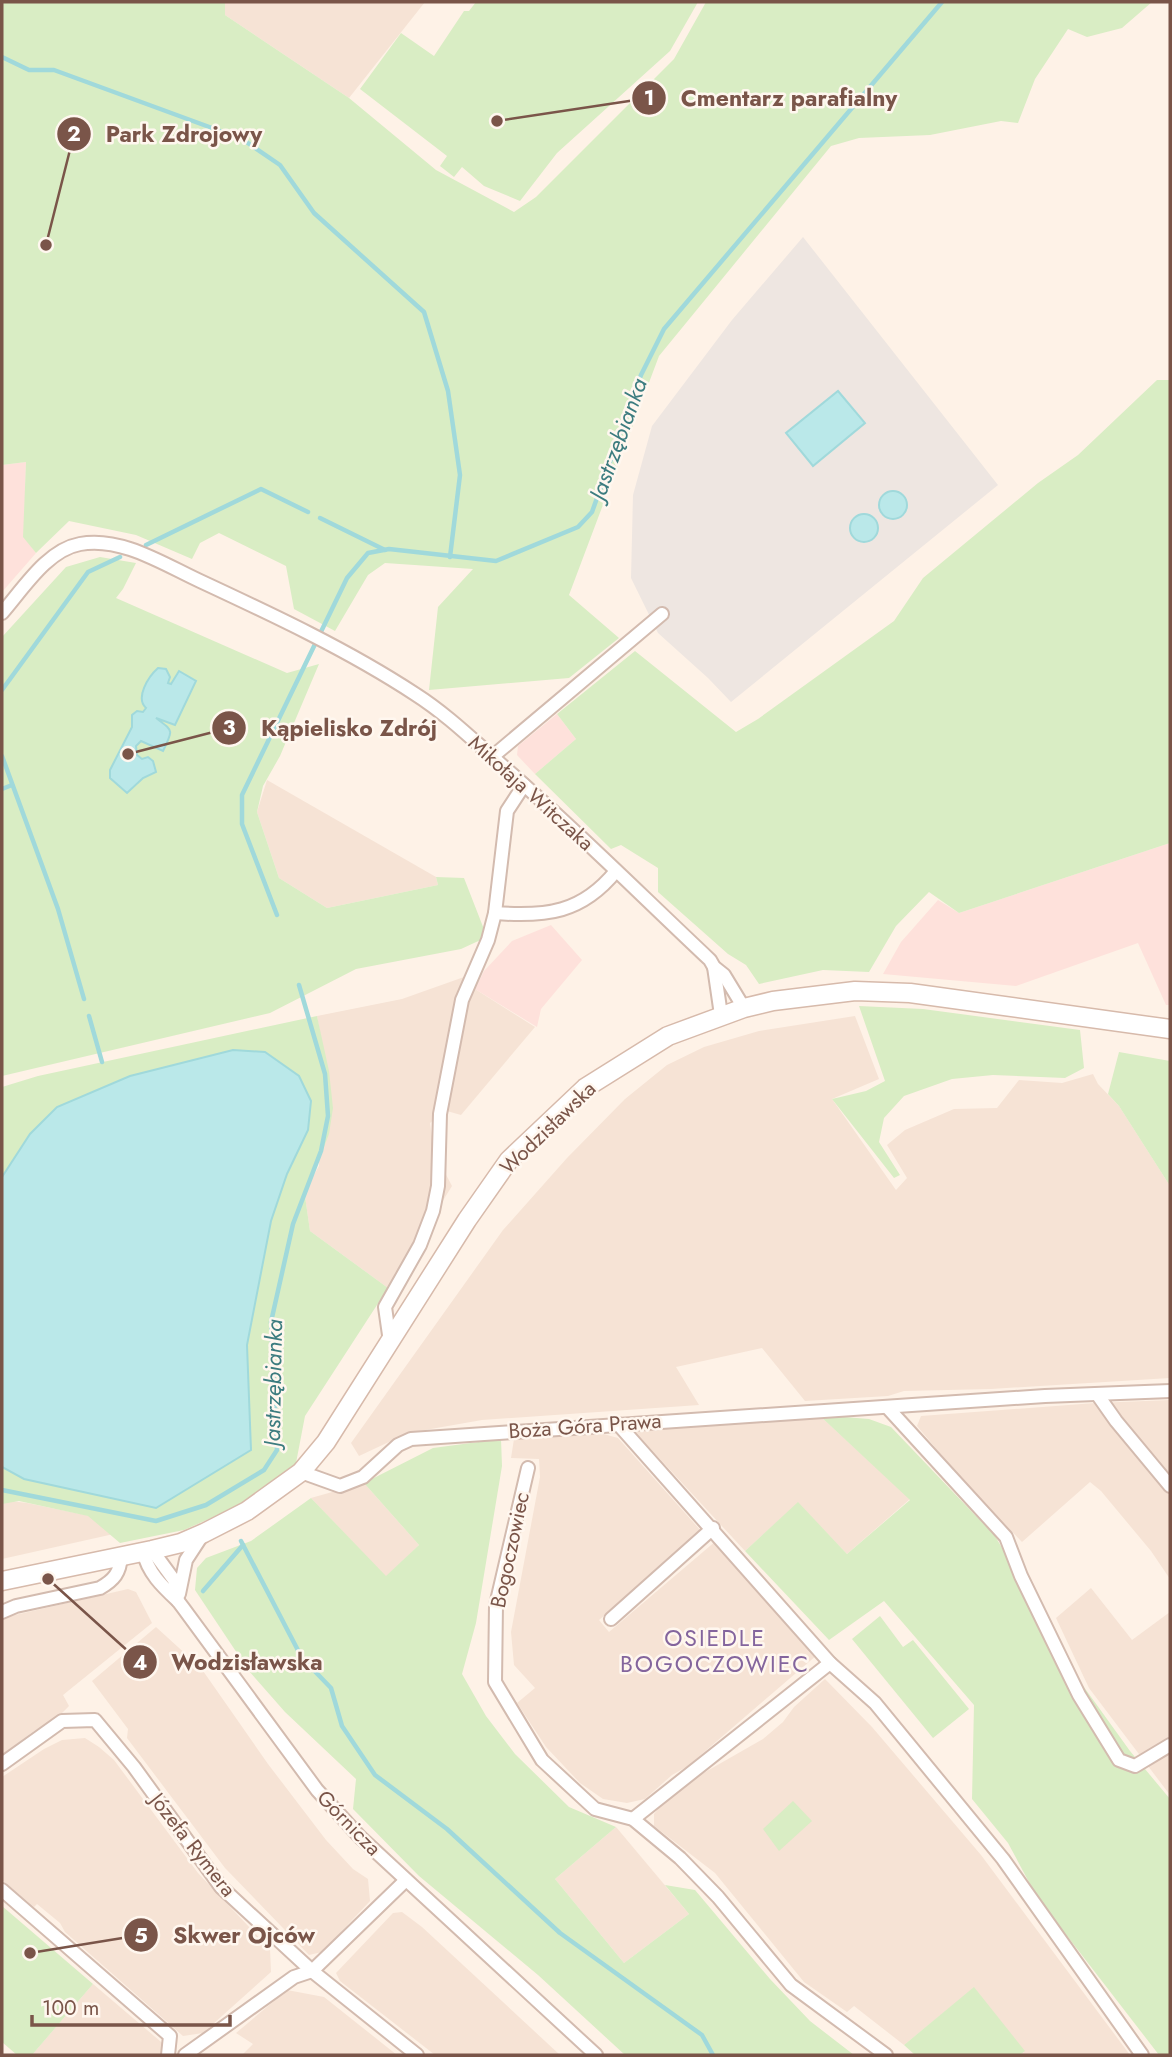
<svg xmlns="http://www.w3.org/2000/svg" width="1172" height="2057" font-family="Jost,sans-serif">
  <rect width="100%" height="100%" fill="#fef2e7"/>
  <g fill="#f6e3d5">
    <path d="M225,2H425L349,98L225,15Z"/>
    <path d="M267,780L436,877L438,885L327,908L279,878L257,812Z"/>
    <path d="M464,977L437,1117L430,1123L434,1152L452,1186L404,1263L395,1273L388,1288L310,1231L305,1196L307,1187L319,1166L321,1038L317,1016L402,999Z"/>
    <path d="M475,989L535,1027L461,1115L447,1111L448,1100L469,1000Z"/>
    <path d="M855,1016L879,1079L832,1099L896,1190L907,1178L887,1145L905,1130L954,1109L997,1108L1019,1080L1062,1083L1093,1074L1098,1084L1119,1106L1170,1186V1378L991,1389L904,1391L888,1396L805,1401L762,1348L676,1367L699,1405L482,1420L408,1433L359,1456L351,1443L503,1230L567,1158L625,1099L667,1065L704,1047L759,1031Z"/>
    <path d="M1170,1400V1579L1151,1551L1101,1491L1090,1482L1022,1542L966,1484L917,1426L921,1416L1095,1403Z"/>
    <path d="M819,1415L910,1499L847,1554L798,1503L745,1551L635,1432L647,1425Z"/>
    <path d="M600,1433L618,1438L702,1532L599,1620L609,1632L717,1540L817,1655L688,1766L672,1775L645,1799L627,1803L603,1799L580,1783L546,1747L517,1703L535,1688L514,1665L511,1632L540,1477L539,1459L511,1458L514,1439Z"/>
    <path d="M364,1483L419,1545L386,1577L311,1498Z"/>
    <path d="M2,1500L27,1503L134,1525L136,1529L2,1559Z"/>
    <path d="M1091,1588L1132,1640L1170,1612V1795L1089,1688L1056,1618Z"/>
    <path d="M128,1589L136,1592L152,1623L63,1695L69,1706L55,1720L34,1731L2,1755V1618Z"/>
    <path d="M156,1627L201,1668L268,1764L326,1840L353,1869L368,1879L370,1901L322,1952L309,1955L225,1868L127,1738L128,1729L92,1681Z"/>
    <path d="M825,1679L872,1727L981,1855L1130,2055H1020L1024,2052L974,1988L904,2045L854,2006L847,2012L804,1982L715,1873L654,1826V1814L666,1800L700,1775L763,1739L783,1722L794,1707Z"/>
    <path d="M85,1738L99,1747L114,1760L198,1873L270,1949L271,1972L203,2033L183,2036L65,1932L60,1923L37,1904L34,1907L2,1880V1777L44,1749L62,1740Z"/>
    <path d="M616,1827L689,1914L624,1963L555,1879Z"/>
    <path d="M402,1912L422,1927L560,2055H435L340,1981L336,1973L393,1913Z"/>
    <path d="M93,1984L167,2047L164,2055H32Z"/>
    <path d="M287,1990L324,1997L397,2055H242L253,2044L236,2033Z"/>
  </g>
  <g fill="#fee1db">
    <path d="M26,462L24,537L36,553L2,592V465Z"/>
    <path d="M557,714L576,739L535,774L517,755L518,746Z"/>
    <path d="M1170,843V1005H1166L1138,943L1016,986L883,974L901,942L938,900L959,913Z"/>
    <path d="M551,925L582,960L541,1009L537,1027L475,989L484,971L512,941Z"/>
  </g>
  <path fill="#eee6e1" d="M803,237L998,485L731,702L708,678L658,633L631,578L633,495L652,426L732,320Z"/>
  <g fill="#d9edc4">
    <path d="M2,2H225V15L349,98L436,170L514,212L536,197L674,59L706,2H1152L1122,28L1087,37L1068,29L1035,79L1018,123L1001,121L930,135L859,138L831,146L659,356L569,595L619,638L569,678L429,690L438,607L473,569L385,563L368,575L335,631L294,609L286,566L219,533L200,543L192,559L136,535L69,521L36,553L23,537L26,462L2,465Z"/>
    <path d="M476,2H698L670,51L557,153L520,201L484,186L462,167L454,177L440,166L447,156L360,89L401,33L434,56L464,11H469Z"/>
    <path d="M1157,380H1170V843L959,913L929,892L896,926L869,972L823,970L759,984L746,965L728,954L658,892V868L621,845L611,849L535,774L576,739L557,714L635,651L736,732L758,719L894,621L923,578L1038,483L1078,455Z"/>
    <path d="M100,557L136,563L123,589L116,598L287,673L319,664L280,756L263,786L257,812L279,878L327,908L438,885L436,877L464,878L487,937L461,949L356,969L270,1013L2,1076V637L66,567Z"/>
    <path d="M859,1006L923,1009L1080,1030L1084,1068L1065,1078L993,1075L952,1079L904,1096L884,1118L879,1142L900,1175L894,1178L832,1099L866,1091L885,1081Z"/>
    <path d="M317,1016L329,1071L333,1108L329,1134L305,1196L310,1231L388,1288L305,1416L296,1463L254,1499L184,1530L120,1543L88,1516L19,1501L2,1504V1087L38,1076Z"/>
    <path d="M1119,1052L1170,1061V1186L1119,1106L1108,1094Z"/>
    <path d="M819,1415L869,1419L891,1427L995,1536L1081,1683L1130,1751L1170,1799V2055H1159L1037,1897L1008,1843L972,1799L974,1705L884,1601L829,1640L745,1551L798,1502L847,1554L910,1500Z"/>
    <path d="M501,1439L502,1466L476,1623L462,1674L486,1716L515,1754L569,1807L616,1827L555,1879L624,1963L689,1914L665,1885L695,1890L770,1979L810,2021L854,2055H625L538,1975L419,1876L353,1809L356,1779L285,1712L249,1671L195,1590L197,1568L206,1558L251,1541L311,1498L386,1576L419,1545L364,1483L433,1448Z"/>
    <path d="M880,1616L903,1647L913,1640L969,1709L933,1738L852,1639Z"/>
    <path d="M793,1801L812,1821L779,1851L763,1829Z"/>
    <path d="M2,1906L93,1984L32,2055H17L2,2042Z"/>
    <path d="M974,1987L1025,2051L1020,2055H915L904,2045Z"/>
  </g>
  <g fill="#bae8e9" stroke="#a0d9db" stroke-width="2">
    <path d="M838,391L865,423L813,466L786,433Z"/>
    <circle cx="893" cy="505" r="14"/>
    <circle cx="864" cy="528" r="14"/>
    <path d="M158,668L166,669L170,677L168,683L171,684L179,671L196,681L175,725L156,718C173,731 174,729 163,751L141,741L136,746L137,755L142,759L148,757L153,761L156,772L143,778L127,793L110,778V770L132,727V715L137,711L143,712L146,708C135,698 148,677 158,668Z"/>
    <path d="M233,1050L265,1052L299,1076L311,1101L308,1130L287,1174L271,1221L247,1345L251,1450L156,1508L24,1479L2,1467V1177L30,1134L57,1107L130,1076Z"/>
  </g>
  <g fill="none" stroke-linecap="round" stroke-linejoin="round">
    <g stroke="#a0d9db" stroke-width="4.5">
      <path d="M2,57L29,70H54L242,139L280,165L314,213L424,312L448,391L460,475L450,557"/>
      <path d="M320,518L385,550"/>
      <path d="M146,545L261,489L308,512"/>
      <path d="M2,690L88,572L120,557"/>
      <path d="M2,756L58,909L84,999"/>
      <path d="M2,789L12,785"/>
      <path d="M277,915L242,824V795L347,578L368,553L389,549L496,561L578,527L592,512L641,375L664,329L942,2"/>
      <path d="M89,1016L102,1062"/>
      <path d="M2,1490L156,1521L206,1505L264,1470L277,1450L271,1322L293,1224L321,1151L328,1116L325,1074L299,985"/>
      <path d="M241,1541L302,1658L331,1688L342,1726L375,1775L447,1829L560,1933L702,2035L713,2055"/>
      <path d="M203,1591L243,1545"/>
    </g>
    <defs>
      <g id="street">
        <path d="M2,613C23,589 47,550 80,544C121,536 165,565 200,581C273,615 348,650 415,694C448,715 476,743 505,768C576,830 642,896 710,960L714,967L724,975L744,1008"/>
        <path d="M492,757L662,614"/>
        <path d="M495,913C546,917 582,913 616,871"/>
        <path d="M714,967L721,1015"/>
        <path d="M390,1342L385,1307L420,1245L433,1211L438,1186L440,1114L462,1000L488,940L495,913L507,811L524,785"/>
        <path d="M1097,1394L1116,1421L1170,1486"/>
        <path d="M887,1407L1006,1537L1021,1576L1079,1695L1119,1760L1135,1766L1170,1745"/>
        <path d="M618,1424L830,1663L875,1703L1003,1859L1142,2055"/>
        <path d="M528,1468L496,1605L495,1682L542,1760L595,1809L633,1819L680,1858L718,1897L791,1985L886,2055"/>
        <path d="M301,1472L340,1486L363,1477L398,1445L411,1439L1045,1396L1170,1391"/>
        <path d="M152,1550L174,1580L178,1601L184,1609L317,1790L360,1837L596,2055"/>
        <path d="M143,1551C148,1573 162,1586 178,1601"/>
        <path d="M179,1594L186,1560L203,1534"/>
        <path d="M2,1612L16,1606L100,1588C114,1580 120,1573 121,1556"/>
        <path d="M611,1619L713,1528"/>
        <path d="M2,1764L62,1721L95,1720L134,1767L221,1887L312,1971L417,2055"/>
        <path d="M633,1819L830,1663"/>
        <path d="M2,1890L170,2036L168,2055"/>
        <path d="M185,2055L294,1977L312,1971L406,1880"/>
      </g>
      <path id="secondary" d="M2,1581L152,1550L181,1543L204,1533L247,1511L301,1472L326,1442L467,1220L509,1160L585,1088L668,1036L744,1008L773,1001L855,991L910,993L1170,1029"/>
    </defs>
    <use href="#street" stroke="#d3bbaf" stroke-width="16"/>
    <use href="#secondary" stroke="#d7baab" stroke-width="21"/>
    <use href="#street" stroke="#fff" stroke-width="12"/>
    <use href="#secondary" stroke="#fff" stroke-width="18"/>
  </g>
  <g text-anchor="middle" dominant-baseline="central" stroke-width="5" stroke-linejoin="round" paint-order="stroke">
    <g font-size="21" fill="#7a5549" stroke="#fff7ef">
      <text transform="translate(531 793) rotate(42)">Mikołaja Witczaka</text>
      <text transform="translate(548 1128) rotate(-44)">Wodzisławska</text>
      <text transform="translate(585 1426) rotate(-4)">Boża Góra Prawa</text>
      <text transform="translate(510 1550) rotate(-78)">Bogoczowiec</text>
      <text transform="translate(349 1823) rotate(46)">Górnicza</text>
      <text transform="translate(193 1845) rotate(52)">Józefa Rymera</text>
    </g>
    <g font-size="23" font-style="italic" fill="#3c7c7f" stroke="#fff7ef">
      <text transform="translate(618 439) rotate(-70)">Jastrzębianka</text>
      <text transform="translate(273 1383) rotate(-89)">Jastrzębianka</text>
    </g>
    <g font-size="23" letter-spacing="2" fill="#84659d" stroke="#fff7ef">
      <text x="715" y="1638">OSIEDLE<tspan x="715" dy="26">BOGOCZOWIEC</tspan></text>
    </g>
  </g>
  <path fill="none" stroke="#7a5549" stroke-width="2.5" d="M497 121L649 98M46 245L74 134M128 754L229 728M48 1579L140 1662M30 1953L141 1935"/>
  <g fill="#7a5549" stroke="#fff7ef" stroke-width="2.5">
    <circle cx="497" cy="121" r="7"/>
    <circle cx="46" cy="245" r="7"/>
    <circle cx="128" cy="754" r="7"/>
    <circle cx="48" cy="1579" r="7"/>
    <circle cx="30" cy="1953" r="7"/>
    <circle cx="649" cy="98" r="18"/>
    <circle cx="74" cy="134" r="18"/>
    <circle cx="229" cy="728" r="18"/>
    <circle cx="140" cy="1662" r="18"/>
    <circle cx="141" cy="1935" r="18"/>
  </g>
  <g font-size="21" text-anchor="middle" font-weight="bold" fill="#fff">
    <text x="649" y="105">1</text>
    <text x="74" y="141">2</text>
    <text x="229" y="735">3</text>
    <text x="140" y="1670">4</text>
    <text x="141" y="1943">5</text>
  </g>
  <g font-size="23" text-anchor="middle" font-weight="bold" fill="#7a5549" stroke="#fff7ef" stroke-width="5" stroke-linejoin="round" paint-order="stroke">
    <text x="789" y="106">Cmentarz parafialny</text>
    <text x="184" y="142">Park Zdrojowy</text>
    <text x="349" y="736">Kąpielisko Zdrój</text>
    <text x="247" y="1670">Wodzisławska</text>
    <text x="244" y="1943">Skwer Ojców</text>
  </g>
  <rect width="1172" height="2057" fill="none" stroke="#7a5549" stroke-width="7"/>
  <path d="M32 2015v10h198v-10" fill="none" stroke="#7a5549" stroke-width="3.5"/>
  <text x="42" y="2015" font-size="21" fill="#7a5549" stroke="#fff7ef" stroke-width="5" paint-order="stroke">100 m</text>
</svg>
